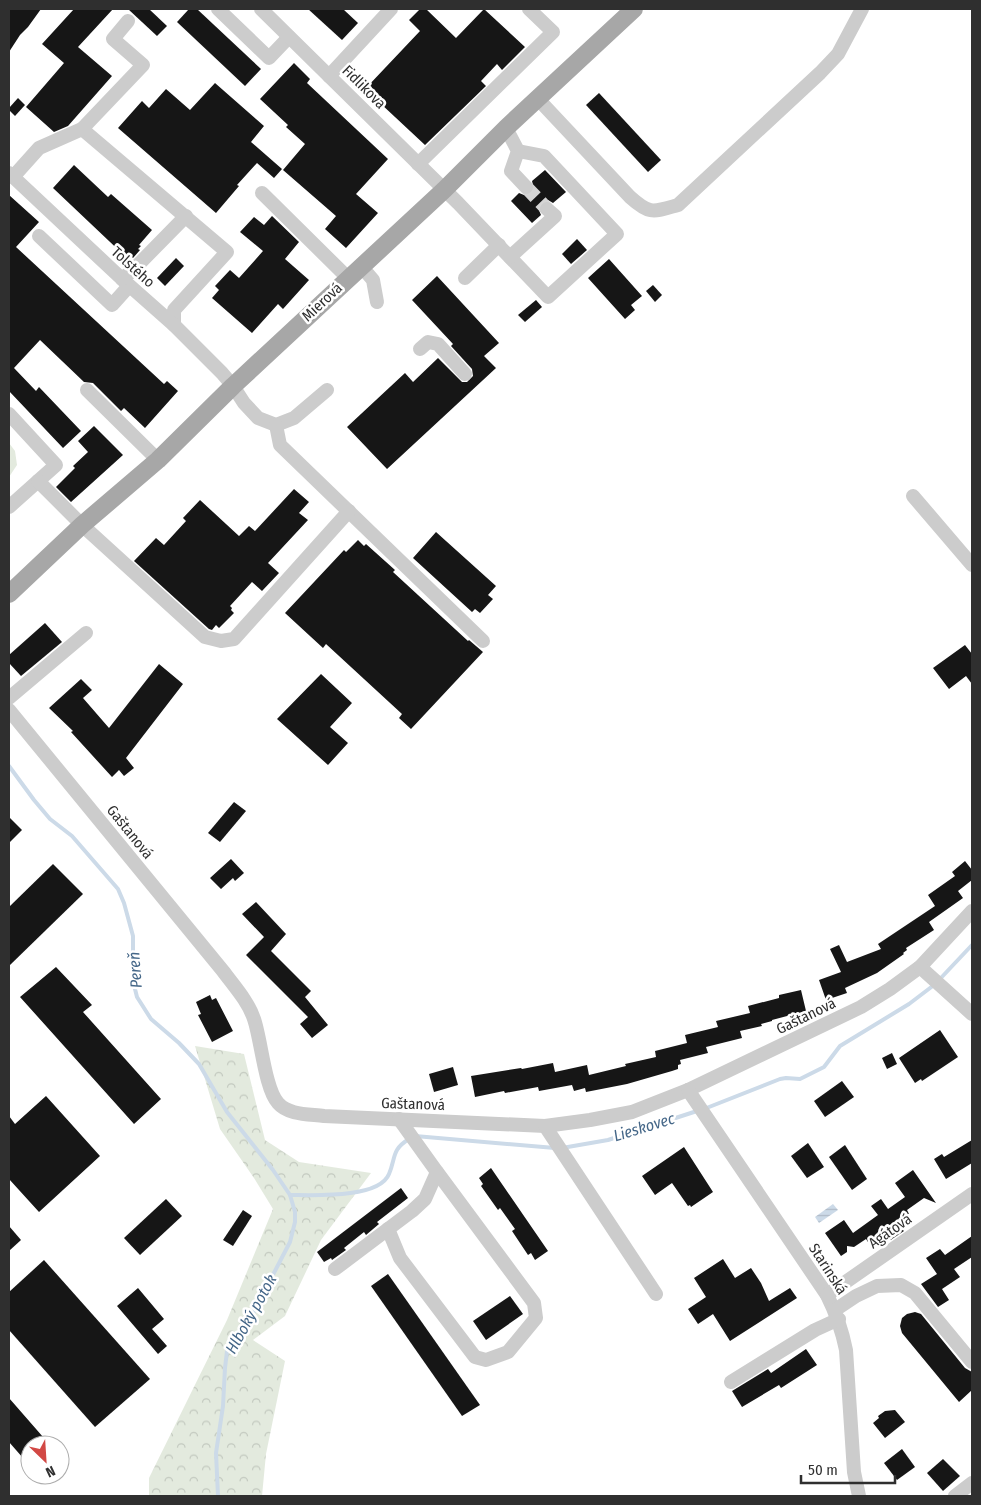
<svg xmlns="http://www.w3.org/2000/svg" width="981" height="1505" font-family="'Fira Sans Condensed',sans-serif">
  <defs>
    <pattern id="forest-crowns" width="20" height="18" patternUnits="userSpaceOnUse" patternTransform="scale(1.25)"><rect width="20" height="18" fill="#e3eade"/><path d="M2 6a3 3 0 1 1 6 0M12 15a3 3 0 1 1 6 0" fill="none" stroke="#c3c9bf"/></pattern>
    <pattern id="water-rules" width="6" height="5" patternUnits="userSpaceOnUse" patternTransform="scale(1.25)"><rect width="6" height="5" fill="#ccdae8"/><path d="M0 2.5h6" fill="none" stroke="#b0bbc7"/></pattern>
  </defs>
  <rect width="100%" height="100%" fill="#fff"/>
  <path fill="#e3eade" d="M9,443L15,451L17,465L9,477Z"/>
  <path fill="url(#forest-crowns)" d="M195,1046L244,1054L265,1140L299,1162L371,1173L321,1240L285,1316L253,1340L285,1361L266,1454L262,1496H149V1478L227,1320L273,1209L254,1178L220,1129Z"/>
  <path fill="url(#water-rules)" d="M833,1204L838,1210L819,1223L815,1217Z"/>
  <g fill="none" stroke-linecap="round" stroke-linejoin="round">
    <g stroke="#ccdae8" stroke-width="4">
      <path d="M9,766L34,800L50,819L72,836L118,889L124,903L133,936V981L137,997L151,1019L179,1043L199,1064L227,1112L273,1170L290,1195L295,1212V1222L290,1242L248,1323L227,1351L225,1368L223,1406L216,1453L218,1496"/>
      <path d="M939,980L972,945"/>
      <path d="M704,1109L780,1079L786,1078L800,1079L824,1067L840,1046L909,1004L934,985"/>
      <path d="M415,1136L555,1148"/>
      <path d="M562,1148L608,1140L697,1111"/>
      <path d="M290,1195C312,1195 379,1199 389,1174C396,1158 391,1150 409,1139"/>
    </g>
  </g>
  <g fill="#161616">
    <path d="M9,9H41L28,27L20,35L9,52Z"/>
    <path d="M74,9H113L78,47L112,76L68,126L54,132L26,107L64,63L42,44Z"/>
    <path d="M128,9H149L167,26L157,36Z"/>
    <path d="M189,9H197L261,69L245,86L177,22Z"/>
    <path d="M308,9H343L358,23L342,40Z"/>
    <path d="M420,9H426L456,38L484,9L525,47L502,70L497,64L481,81L486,86L425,145L380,103L382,101L367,87L420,31L409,20Z"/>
    <path d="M294,63L310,79L307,83L388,159L356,194L378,213L346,248L325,229L336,216L283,170L305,144L286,127L288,125L260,99Z"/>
    <path d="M215,83L264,126L251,142L282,169L274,178L257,163L237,185L239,186L216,213L118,128L142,101L149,108L166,89L190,110Z"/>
    <path d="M599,93L661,160L648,172L586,105Z"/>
    <path d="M18,98L25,105L15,116L9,110V108Z"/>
    <path d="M74,165L108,197L111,194L152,230L139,245L141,246L138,249L140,250L133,258L131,256L128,259L53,188Z"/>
    <path d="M545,170L566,192L553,203L548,200L541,203L538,208L541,215L532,223L511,201L519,193L524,195L532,194L534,189L532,181Z"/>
    <path d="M9,195L39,222L16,247L164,384L167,381L178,391L145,428L124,408L121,411L93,383L84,382L40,340L14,368L36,391L39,387L81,431L63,448L9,391Z"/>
    <path d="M272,216L299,242L285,259L309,280L283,309L278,304L252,333L212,298L219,290L215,286L230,270L239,278L263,251L240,232L254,217L264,225Z"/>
    <path d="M577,239L587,250L571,264L562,254Z"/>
    <path d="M176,258L184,266L165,286L157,278Z"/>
    <path d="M609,259L642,296L631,305L635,310L625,319L588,278Z"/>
    <path d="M437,276L499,343L484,356L496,368L387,469L347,427L405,373L413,382L438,358L462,382H467L473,376L472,369L451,346L453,344L412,300Z"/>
    <path d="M653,285L662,295L655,302L646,291Z"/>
    <path d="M536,300L542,307L525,322L518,315Z"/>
    <path d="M94,426L123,455L71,502L56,487L75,468L73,466L88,452L78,441Z"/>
    <path d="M294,489L309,502L299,513L308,520L268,563L279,573L262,591L252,582L230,606L232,608L231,610L234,613L219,628L216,625L212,630L209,629L134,561L156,538L164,545L186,521L183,518L200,500L239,536L249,526L255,531Z"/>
    <path d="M436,532L496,586L488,595L493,599L480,613L475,609L472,612L413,558Z"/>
    <path d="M358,540L364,546L366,544L395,570L393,572L468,641L469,640L483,652L411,729L399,718L402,714L326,644L323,648L285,613L344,550L346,552Z"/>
    <path d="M45,623L62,642L21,676L9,663V655Z"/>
    <path d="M965,645L972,654V684L966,676L949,689L933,668Z"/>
    <path d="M159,664L183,684L126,758L134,768L124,776L119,770L112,777L71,732L73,731L49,708L81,679L92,690L83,698L109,728Z"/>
    <path d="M321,674L352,703L330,727L348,743L328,765L277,719Z"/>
    <path d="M234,802L246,811L220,842L208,833Z"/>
    <path d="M9,817L22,830L9,843Z"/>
    <path d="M231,859L244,873L235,881L233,878L221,889L210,878Z"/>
    <path d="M965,861L972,870V880L958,891L963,898L929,922L934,930L906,948L907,950L903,953L904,954L877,973L845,988L847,993L826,1000L819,980L841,972L830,949L839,945L847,962L881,949L878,944L935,906L928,895L955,876L952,872Z"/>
    <path d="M53,864L83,894L9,966V907Z"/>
    <path d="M256,902L286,934L271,951L311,991L305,997L328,1025L312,1038L300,1024L308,1017L246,955L264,937L242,914Z"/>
    <path d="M56,967L92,1005L83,1012L161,1099L134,1124L20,997Z"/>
    <path d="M801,990L806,1011L772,1020V1021L761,1024L762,1026L740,1031L742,1038L706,1047L708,1053L680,1060L681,1064L678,1065V1069L672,1071L627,1084L586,1092L585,1088L574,1091L572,1085L539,1091L538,1087L505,1093L504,1091L475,1097L471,1076L521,1068L522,1069L553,1063L555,1072L587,1065L589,1075L626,1066L625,1064L656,1057L655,1051L687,1043L685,1035L718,1027L716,1021L750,1013L748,1006L779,998V995Z"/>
    <path d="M210,995L212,1000L216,998L233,1031L212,1042L198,1015L201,1014L196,1002Z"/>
    <path d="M940,1030L958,1057L922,1081L921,1079L915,1083L899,1058Z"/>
    <path d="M892,1053L897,1064L887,1069L882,1058Z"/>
    <path d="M453,1067L458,1085L434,1092L429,1074Z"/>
    <path d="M842,1081L854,1097L825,1117L814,1101Z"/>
    <path d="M46,1096L100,1156L39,1212L9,1179V1116L15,1124Z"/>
    <path d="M972,1140V1163L946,1179L934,1159L942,1154L944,1157Z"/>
    <path d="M808,1143L824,1167L807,1178L791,1156Z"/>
    <path d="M845,1145L867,1179L852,1190L829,1157Z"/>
    <path d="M684,1147L713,1192L691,1207L690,1205L688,1206L672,1183L655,1195L642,1176Z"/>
    <path d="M491,1168L548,1251L535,1260L531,1253L528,1255L512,1231L515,1229L500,1208L498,1210L481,1186L483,1184L479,1178Z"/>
    <path d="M913,1170L936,1203L924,1198L907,1210L909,1214L897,1222L904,1231L892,1239L891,1240L884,1231L868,1242L866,1239L854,1247L847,1246V1252L841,1256L825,1233L844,1220L853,1233L878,1215L871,1206L881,1199L888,1209L905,1197L895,1183Z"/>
    <path d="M401,1188L408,1198L377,1222L379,1224L366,1235L364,1232L344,1248L346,1250L332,1260L331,1258L324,1262L317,1252Z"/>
    <path d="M166,1199L182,1216L140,1255L124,1238Z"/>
    <path d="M243,1210L252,1216L233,1246L223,1240Z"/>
    <path d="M9,1226L21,1240L9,1251Z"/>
    <path d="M972,1236V1257L954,1269L960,1277L942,1289L949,1300L938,1307L921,1284L937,1274L926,1258L940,1249L945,1255Z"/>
    <path d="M723,1259L735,1278L751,1268L761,1283L769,1301L790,1288L797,1298L730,1341L713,1314L698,1324L688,1309L706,1297L694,1278Z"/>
    <path d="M44,1260L150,1379L95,1427L9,1330V1292Z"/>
    <path d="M388,1274L480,1405L462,1416L371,1286Z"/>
    <path d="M138,1288L164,1319L152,1329L167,1346L158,1354L117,1306Z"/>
    <path d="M510,1296L523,1314L486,1340L473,1321Z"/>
    <path d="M915,1312L921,1314L965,1368L972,1372V1390L959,1402L902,1333L900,1326L902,1318L907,1314Z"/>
    <path d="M806,1349L817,1365L781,1388L779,1385L742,1407L732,1391L768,1369L771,1373Z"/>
    <path d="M9,1398L50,1445H30V1466L9,1442Z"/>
    <path d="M895,1410L905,1422L885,1438L873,1423L879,1418L878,1416L885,1411Z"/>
    <path d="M902,1449L915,1467L897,1480L884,1463Z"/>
    <path d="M943,1459L960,1476L943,1491L927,1473Z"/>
  </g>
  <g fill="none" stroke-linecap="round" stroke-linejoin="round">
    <path stroke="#d5d5d5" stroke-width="14" stroke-dasharray="14 7" stroke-linecap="butt" d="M526,187L547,209"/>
    <g stroke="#ccc" stroke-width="14">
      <path d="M218,9L269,58L289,37"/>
      <path d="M261,9L458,203L548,297L617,234L544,156L518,151"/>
      <path d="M128,21L113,39L143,65L82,129L227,252L174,310V325"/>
      <path d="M329,76L391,9"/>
      <path d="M538,99L630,197C650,215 653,212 678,205L820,73L838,54L862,9"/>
      <path d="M506,128L518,151L511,171L526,187"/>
      <path d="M418,164L553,32L529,9"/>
      <path d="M9,173L122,279L174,325L222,373L233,386L244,403L258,418L276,425L294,418L327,390"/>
      <path d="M13,177L39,148L82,129"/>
      <path d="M262,193L348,278"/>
      <path d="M39,236L112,305L129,286"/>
      <path d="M510,257L555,216L547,209"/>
      <path d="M361,266L373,280L377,302"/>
      <path d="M465,278L499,245"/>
      <path d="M122,279L133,270L186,216"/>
      <path d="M420,349L428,342L438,344L465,374"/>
      <path d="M87,390L158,460"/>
      <path d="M9,414L56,465L9,507"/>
      <path d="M276,425L280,445L483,641"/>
      <path d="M38,481L82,525L205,637L221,641L234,639L349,511"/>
      <path d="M913,496L972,565"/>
      <path d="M9,698L86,633"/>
      <path d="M9,710L223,971C234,986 248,1001 254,1019C261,1039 265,1089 278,1103C288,1115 309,1114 324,1116L545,1126L590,1120L632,1112L688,1090L861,1007L890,989L920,967L972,911"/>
      <path d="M920,967L972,1014"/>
      <path d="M688,1090L827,1295C836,1313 842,1330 846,1350L854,1472L859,1496"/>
      <path d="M545,1126L656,1294"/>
      <path d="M388,1229L400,1258L475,1357L486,1360L508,1352L536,1318L534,1303L437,1172"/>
      <path d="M335,1269L412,1211L425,1199L437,1172L399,1119"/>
      <path d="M827,1295L972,1194"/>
      <path d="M835,1310L856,1296L877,1286L901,1285L915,1293L972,1362"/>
      <path d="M731,1382L815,1330L839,1319"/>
      <path d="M955,1496L972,1483"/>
    </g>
    <path stroke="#a7a7a7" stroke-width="18" d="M9,594L82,525L158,460L233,386L444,190L506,128L634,9"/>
  </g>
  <g text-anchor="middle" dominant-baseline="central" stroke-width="5" stroke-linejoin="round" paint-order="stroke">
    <g font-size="15" fill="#2f2f2f" stroke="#fff">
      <text transform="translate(364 87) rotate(45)">Fidlikova</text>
      <text transform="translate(133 267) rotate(42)">Tolstého</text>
      <text transform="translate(322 302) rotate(-43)">Mierová</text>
      <text transform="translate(130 832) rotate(51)">Gaštanová</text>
      <text transform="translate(806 1016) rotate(-26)">Gaštanová</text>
      <text transform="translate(413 1104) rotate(2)">Gaštanová</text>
      <text transform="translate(890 1231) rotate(-35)">Agátová</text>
      <text transform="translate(828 1269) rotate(57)">Starinská</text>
    </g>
    <g font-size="16" font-style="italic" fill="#456788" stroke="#fff">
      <text transform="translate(135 970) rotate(-94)">Pereň</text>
      <text transform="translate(644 1127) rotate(-17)">Lieskovec</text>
      <text transform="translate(251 1314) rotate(-61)">Hlboký potok</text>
    </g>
  </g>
  <rect width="981" height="1505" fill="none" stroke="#2f2f2f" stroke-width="20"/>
  <g transform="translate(45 1460) rotate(155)"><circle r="24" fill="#ffffff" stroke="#acacac"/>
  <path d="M0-4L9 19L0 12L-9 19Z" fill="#d24844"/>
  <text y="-8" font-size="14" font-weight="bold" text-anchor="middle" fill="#2f2f2f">N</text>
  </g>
  <path d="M801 1475v8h94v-8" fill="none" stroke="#2f2f2f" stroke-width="2.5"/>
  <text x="808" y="1475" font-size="15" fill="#2f2f2f" stroke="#ffffff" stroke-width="4" paint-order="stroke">50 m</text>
</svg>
